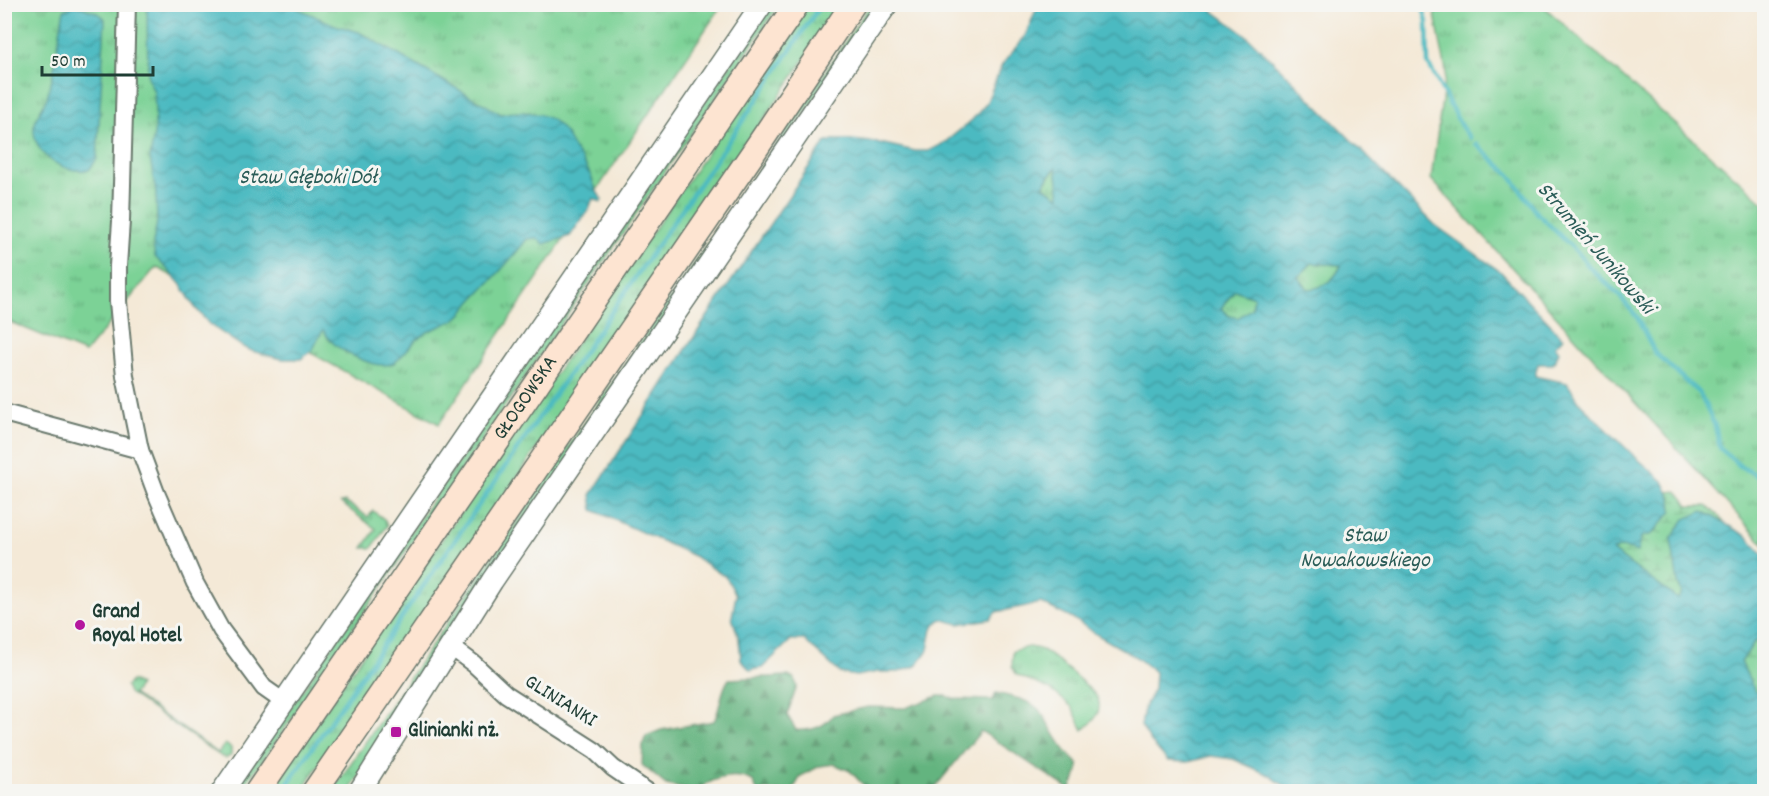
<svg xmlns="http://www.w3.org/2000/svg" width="1769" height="796" font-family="Dekko,sans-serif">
  <defs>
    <pattern id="grass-tufts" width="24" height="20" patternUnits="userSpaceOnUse" patternTransform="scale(1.5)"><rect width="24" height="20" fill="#7bd296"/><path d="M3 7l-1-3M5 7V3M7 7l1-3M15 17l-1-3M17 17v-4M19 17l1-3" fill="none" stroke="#64ac7b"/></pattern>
    <pattern id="forest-firs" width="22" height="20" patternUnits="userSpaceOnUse" patternTransform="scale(1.5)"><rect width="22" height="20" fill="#64b47f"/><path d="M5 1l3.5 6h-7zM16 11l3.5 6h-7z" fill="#529469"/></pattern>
    <pattern id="wetland-marsh" width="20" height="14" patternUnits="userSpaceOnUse" patternTransform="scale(1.5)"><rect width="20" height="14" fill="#7bd296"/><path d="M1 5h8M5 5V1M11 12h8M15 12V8" fill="none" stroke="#64ac7b"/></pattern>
    <pattern id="water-waves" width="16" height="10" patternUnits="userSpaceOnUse" patternTransform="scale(1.5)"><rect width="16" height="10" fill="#4bbac1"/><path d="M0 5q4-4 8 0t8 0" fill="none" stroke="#3e989e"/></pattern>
  </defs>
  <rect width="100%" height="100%" fill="#f6f6f2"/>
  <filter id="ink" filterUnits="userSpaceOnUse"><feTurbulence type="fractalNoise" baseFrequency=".0167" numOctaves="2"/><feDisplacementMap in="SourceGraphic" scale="12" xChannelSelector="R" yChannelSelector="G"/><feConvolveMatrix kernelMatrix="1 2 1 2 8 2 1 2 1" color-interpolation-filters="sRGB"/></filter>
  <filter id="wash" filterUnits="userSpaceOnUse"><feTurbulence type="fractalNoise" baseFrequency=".008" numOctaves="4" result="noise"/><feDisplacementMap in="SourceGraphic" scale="24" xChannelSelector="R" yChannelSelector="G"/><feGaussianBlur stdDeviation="1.35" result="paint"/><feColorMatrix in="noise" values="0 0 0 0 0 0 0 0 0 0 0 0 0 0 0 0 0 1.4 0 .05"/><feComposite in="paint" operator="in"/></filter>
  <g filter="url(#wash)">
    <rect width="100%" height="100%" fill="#f4e9d7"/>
    <g fill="url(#grass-tufts)" stroke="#4d8865" stroke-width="1.5">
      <path d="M4,5H722L439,424L156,267L85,353L5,320Z"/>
      <path d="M771,5H779L273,746L240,791L233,792Z"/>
      <path d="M808,5H841L790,81L301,791L269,792Z"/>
      <path d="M870,5H877L349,791L331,792L795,117Z"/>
      <path d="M1433,5H1542L1764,203V544L1431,179L1446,71Z"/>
      <path d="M1056,167L1060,197L1043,187Z"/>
      <path d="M1312,263L1341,265C1335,279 1323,289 1308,289L1298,277Z"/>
      <path d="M1235,290L1254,297L1252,308L1238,318L1229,316L1221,308Z"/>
      <path d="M345,502L368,517L373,511L384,519L387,526L372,548H363L376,529L341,503Z"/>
      <path d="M1028,647C1033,648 1038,648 1042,650C1052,656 1094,690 1098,699C1103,713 1092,723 1083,730L1072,707L1051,690L1017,675L1012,667L1013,651Z"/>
      <path d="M131,681L140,685L133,694L218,753L225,744L231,748V755L227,758L222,757L129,693L126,686Z"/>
    </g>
    <path fill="url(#forest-firs)" stroke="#42785a" stroke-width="1.5" d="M788,676L794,678L797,686L787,715L796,730C810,731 824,728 833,715L868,707L905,708L938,696H947L953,699L993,700L996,693C1009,696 1025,699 1036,707C1045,714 1046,722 1052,730C1059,743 1067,754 1078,764V772L1070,790L981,731L932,791H869L850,771L834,764L820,766L801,776L792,791H757L753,781C738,774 721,776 706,784C702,787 699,790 694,791L666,785L642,765L643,744L646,736L661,730L714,721C721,708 720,691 729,679Z"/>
    <g fill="url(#wetland-marsh)" stroke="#4d8865" stroke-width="1.5">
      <path d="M1677,491L1689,506H1707L1721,518L1724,523L1703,511L1677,567L1678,583L1682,593L1678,600L1611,550L1641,537L1671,498L1668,492Z"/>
      <path d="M1764,638V690L1755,692L1741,662L1754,642Z"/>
    </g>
    <g fill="url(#water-waves)" stroke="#357c7a" stroke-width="1.5" fill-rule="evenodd">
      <path d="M73,5C83,8 99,11 105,19L97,159L89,170C64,173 37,158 34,132C32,119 43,109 47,97C56,69 58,39 64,10Z"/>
      <path d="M147,5H290L335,25L359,32L501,114C519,110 546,111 559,126C566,132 570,142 575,150C580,158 586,165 590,174C595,185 593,188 602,199L601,202L593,198L589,209L570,236L544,244L537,238L527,239C511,260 493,279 475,298C469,304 464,313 457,318C446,326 430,328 420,337C412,342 400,360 394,363C378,371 343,353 331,341C328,338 326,334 323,330L313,349L301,359H282L252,351L243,347L209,324L194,306L182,286L170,272L155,257L153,243L157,222L156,193L150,158L155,128V107L154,92L148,77Z"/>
      <path d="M1038,5H1205L1246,35L1285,73L1435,225L1501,272L1563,338L1555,346L1559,352L1553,364H1538L1535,376L1567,383L1581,404L1631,453L1663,481L1671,498L1672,511L1652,534L1641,537L1637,552L1622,547L1612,551L1678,599L1682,593L1678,583L1671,539L1685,519L1703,511L1747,536L1764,555V638L1754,642L1741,662L1755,692L1764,690V791H1292L1269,775L1233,759L1211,756L1188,762L1168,761L1151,742L1141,726L1144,708L1154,689L1155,672L1136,657L1096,634L1077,621L1041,603L996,612L990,619L959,624L941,619L932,629L928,650L916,666L899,672H878L856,676L840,673L804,640H791L762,668L750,670L741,660L739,639L732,617L736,595L726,577L692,555L593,510L591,495L711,311L825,143L833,140H852L880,143L915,151H928L944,143L972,120L986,104L1002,65L1025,36ZM1055,168H1056L1060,197L1043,186ZM1312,263L1340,265L1341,266C1335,279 1323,289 1308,289L1298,277ZM1235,290L1254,297L1252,308L1238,318L1229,316L1221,308Z"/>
    </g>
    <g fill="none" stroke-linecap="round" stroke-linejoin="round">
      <g stroke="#4bbac1" stroke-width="4.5">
        <path d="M1422,4L1427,22L1428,63L1461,126L1470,138"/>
        <path d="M1476,144L1510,175L1538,214L1578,253L1591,269L1617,293L1637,317L1655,353L1700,394L1715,426L1720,448L1741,467L1755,474L1760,479L1764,492"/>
        <path d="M282,792L757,100L821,4"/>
      </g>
    </g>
  </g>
  <g filter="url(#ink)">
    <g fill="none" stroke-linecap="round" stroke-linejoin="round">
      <defs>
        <g id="minor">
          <path d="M127,4L121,221L118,266V301L125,376L140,450L156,493L195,583L221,630L264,688L284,702"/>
          <path d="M4,413L140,450"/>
          <path d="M450,646L474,664L506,694L595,751L613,768L648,792"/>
        </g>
        <g id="tertiary">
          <path d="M222,792L762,4"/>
          <path d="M359,792L492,581L887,4"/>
        </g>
        <g id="secondary">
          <path id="s1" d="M257,792L797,4"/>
          <path d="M314,792L753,153L853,4"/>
        </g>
      </defs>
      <use href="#minor" stroke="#6a796d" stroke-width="20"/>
      <use href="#tertiary" stroke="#6a796d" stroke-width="24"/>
      <use href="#secondary" stroke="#6a796d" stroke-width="27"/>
      <use href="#minor" stroke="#fff" stroke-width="16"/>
      <use href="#tertiary" stroke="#fff" stroke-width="21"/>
      <use href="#secondary" stroke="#fde4d1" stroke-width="24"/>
    </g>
  </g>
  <g fill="#b5179e" stroke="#f6f6f2" stroke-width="2">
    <circle cx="80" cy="625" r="6"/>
    <rect x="390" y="726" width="12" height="12" rx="3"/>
  </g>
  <g text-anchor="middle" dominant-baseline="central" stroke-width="6" stroke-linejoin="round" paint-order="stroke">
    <g font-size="21" fill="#1f3d34" stroke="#f6f6f2">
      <text stroke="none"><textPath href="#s1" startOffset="477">GŁOGOWSKA</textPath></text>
      <text transform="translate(560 702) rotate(32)">GLINIANKI</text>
    </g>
    <g font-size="21" font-weight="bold" fill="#1f3d34" stroke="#f6f6f2" text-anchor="start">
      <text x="92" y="613">Grand<tspan x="92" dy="24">Royal Hotel</tspan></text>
      <text x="408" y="732">Glinianki nż.</text>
    </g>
    <g font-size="22" font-style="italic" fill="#2a5c57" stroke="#f6f6f2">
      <text x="308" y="178">Staw Głęboki Dół</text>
      <text transform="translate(1595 249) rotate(49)">Strumień Junikowski</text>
      <text x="1365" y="536">Staw<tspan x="1365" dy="25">Nowakowskiego</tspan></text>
    </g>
  </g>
  <rect width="1769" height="796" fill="none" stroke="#f6f6f2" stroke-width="24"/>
  <path d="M42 66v9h111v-9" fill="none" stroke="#1f3d34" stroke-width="3"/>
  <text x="51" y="66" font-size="18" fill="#1f3d34" stroke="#f6f6f2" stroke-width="4.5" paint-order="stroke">50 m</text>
</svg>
